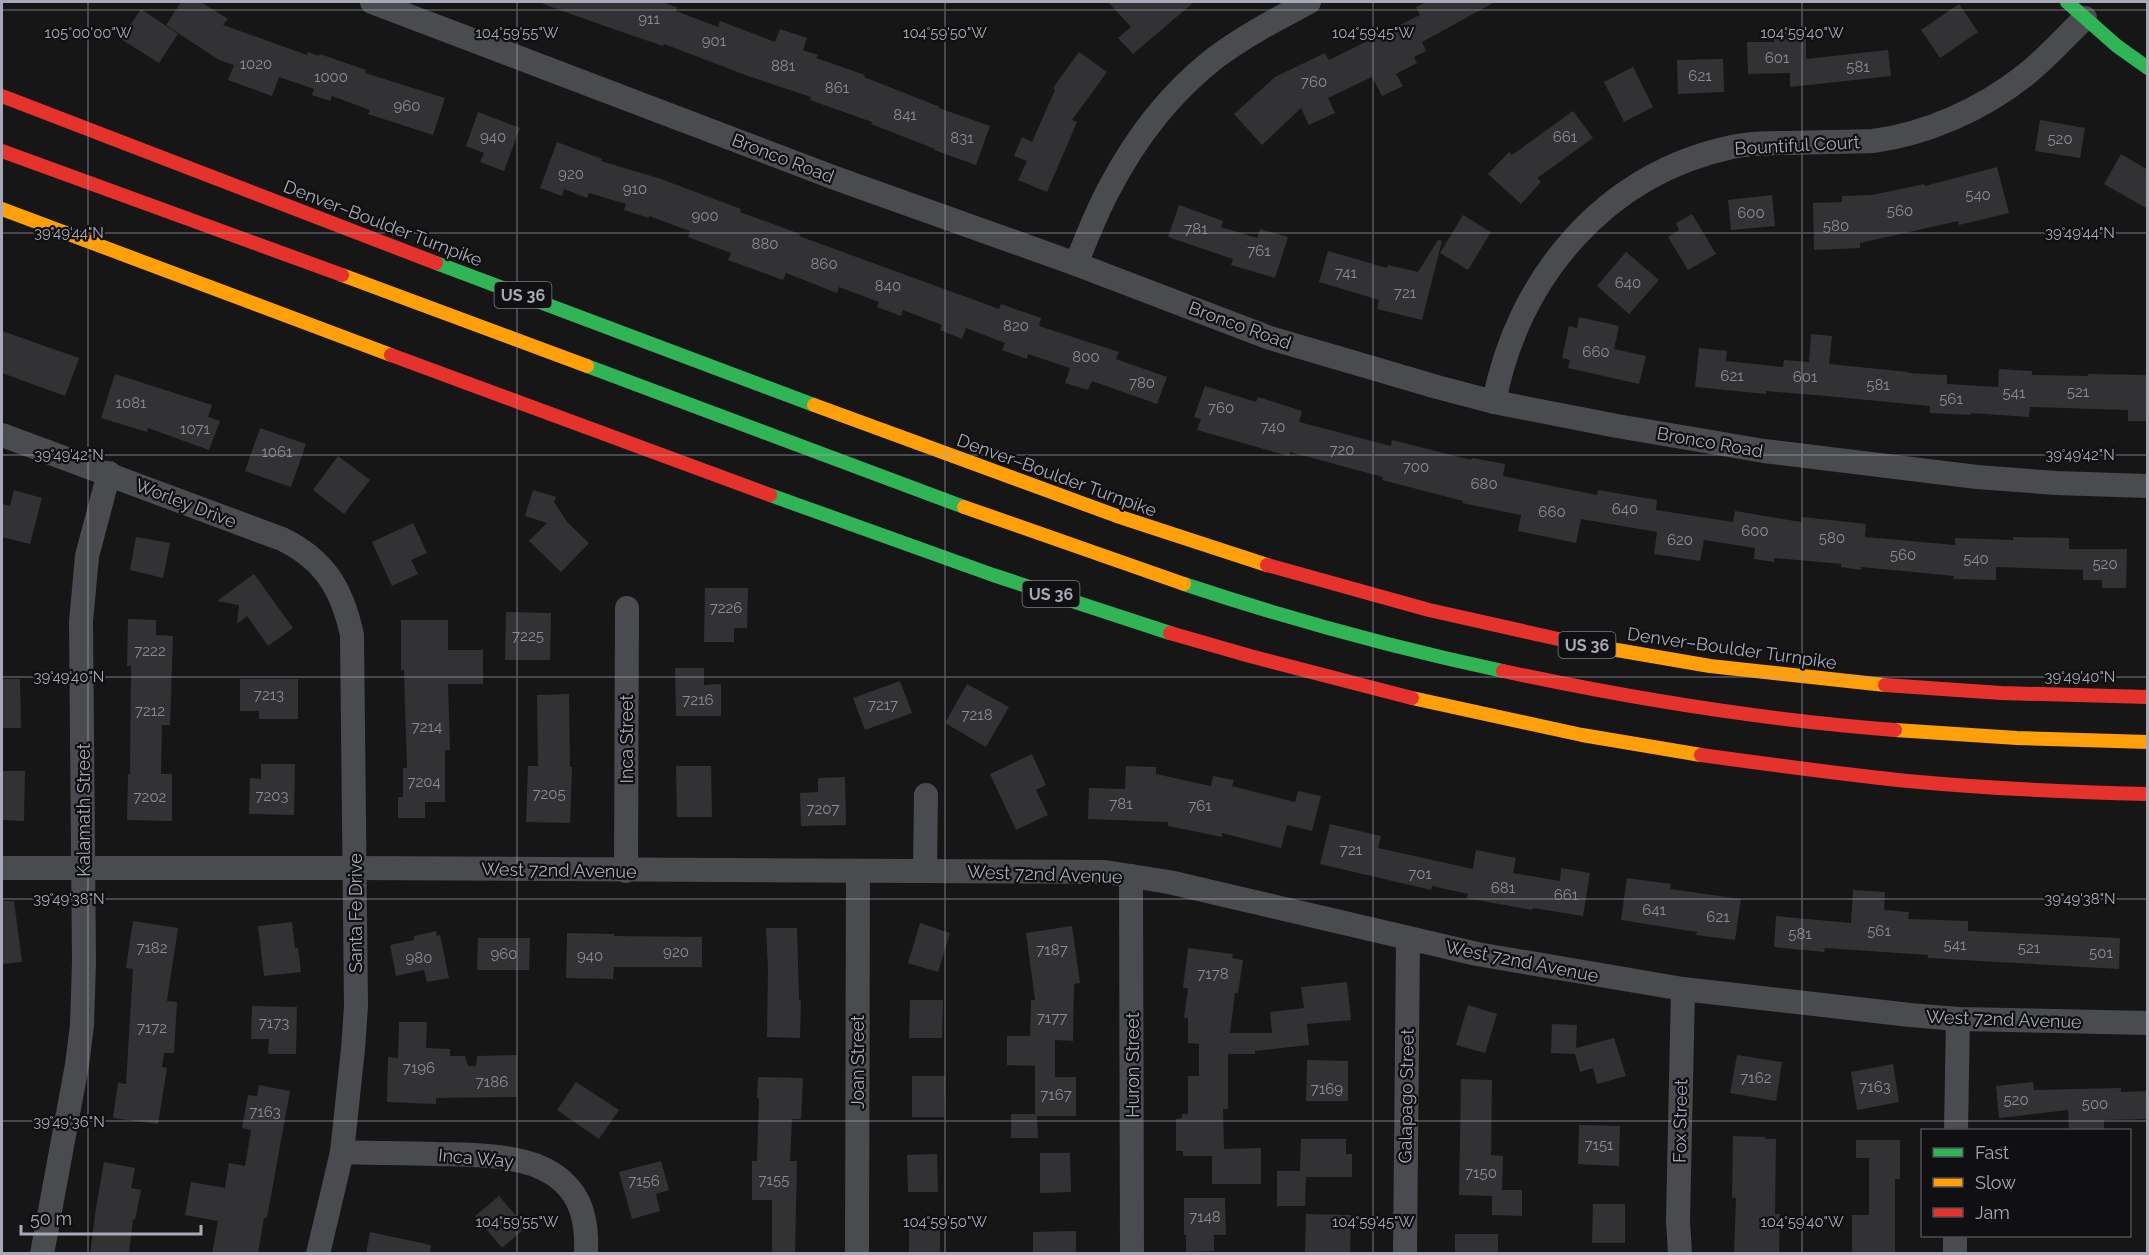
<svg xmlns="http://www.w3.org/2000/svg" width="2149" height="1255" font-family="Raleway,sans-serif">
  <rect width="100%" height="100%" fill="#161616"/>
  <g fill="#323234">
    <path d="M181,2H201L228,19L223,25L307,55L308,52L319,56L320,54L366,70L365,73L445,98L433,135L368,114L370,110L332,96L330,101L312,95L314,89L279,77L272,96L228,80L234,65L219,60L166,25Z"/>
    <path d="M544,2H661L677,7L676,11L718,27L720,21L775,42L780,29L807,38L803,50L818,55L816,58L865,75L864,77L940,107L939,108L990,126L976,165L934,150L935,149L871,124L872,122L810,100L811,97L748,76L664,44L663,46L599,24L543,4Z"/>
    <path d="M1108,2H1194L1133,54L1118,38L1131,27Z"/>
    <path d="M1426,2H1495L1422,42L1426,51L1414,57L1417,63L1396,74L1403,86L1382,96L1372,77L1328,98L1335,113L1309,125L1301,108L1262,145L1234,114L1275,77L1325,53L1329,60L1420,15L1416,7Z"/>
    <path d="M1959,4L1978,32L1940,58L1921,30Z"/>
    <path d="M141,9L178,34L159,63L121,39Z"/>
    <path d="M1806,28V59L1888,50L1891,76L1790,87V73L1748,74L1747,42H1774V29Z"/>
    <path d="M1079,52L1107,72L1072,120L1077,122L1047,192L1018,180L1027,161L1014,156L1022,137L1032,142L1055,90L1053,88Z"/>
    <path d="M1723,59L1724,92L1678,94L1677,60Z"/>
    <path d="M1633,67L1653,107L1624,122L1604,82Z"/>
    <path d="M1573,111L1593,138L1537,178L1541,182L1521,204L1488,174L1509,152L1512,155Z"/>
    <path d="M478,112L520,128L504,171L480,162L484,153L466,146Z"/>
    <path d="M2040,120L2085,128L2080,158L2035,151Z"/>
    <path d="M557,142L602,159L601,161L661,179L741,209L740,212L800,234L799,236L999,309L1001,304L1041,318L1039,326L1119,352L1116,359L1167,377L1157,404L1092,381L1088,390L1065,383L1070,368L1028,354L1027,359L1002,350L1005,343L966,328L962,339L940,330L942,325L903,310L901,316L877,307L879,302L839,287L837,293L786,273L783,280L728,260L731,253L688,237L690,231L649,216V218L624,210L626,204L589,193L587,198L564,189L562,196L540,188Z"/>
    <path d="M2121,154L2148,170V209L2104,184Z"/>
    <path d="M1997,167L2009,213L1959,225L1958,221L1860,243V248L1814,250L1813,203L1842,202V196L1872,195L1924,184L1925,186Z"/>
    <path d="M1772,195L1775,226L1731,230L1728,200Z"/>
    <path d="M1179,205L1223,221L1221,227L1257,238L1260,229L1288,237L1275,278L1231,265L1233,259L1168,237Z"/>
    <path d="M1692,214L1716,254L1688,270L1668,237L1679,230L1676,223Z"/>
    <path d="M1463,215L1491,232L1468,270L1440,253Z"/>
    <path d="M1438,240L1442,241L1422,320L1377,309L1379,300L1319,282L1328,251L1387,268L1388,265L1418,272Z"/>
    <path d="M1626,252L1659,280L1629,314L1597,286Z"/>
    <path d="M1579,317L1619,326L1614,349L1646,356L1639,384L1568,368L1570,360L1562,358L1569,326L1577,328Z"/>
    <path d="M2,331L79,358L65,396L2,373Z"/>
    <path d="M1811,334L1832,336L1829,364L1908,372V373L1947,375V384L1998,387L1999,369L2032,371V375L2088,376V374L2148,375V421H2128V410L2030,407L2029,417L1971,413V415L1930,413V406L1826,396L1766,391V394L1695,387L1699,348L1727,351L1726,361L1783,367L1784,360L1809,362Z"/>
    <path d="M115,374L212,405L208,417L220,421L209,450L148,428L147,432L101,418Z"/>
    <path d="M1205,386L1256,402L1258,397L1302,411L1299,422L1391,446L1392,440L1471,460L1472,458L1505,464L1503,476L1597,495L1598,490L1657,500L1656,510L1733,522L1735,511L1801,522L1802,517L1866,524L1865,537L1955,545V538L2013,540V537L2069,538V549H2127L2126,588H2102V580H2083V570L1996,567V580L1954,579V576L1861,567V570L1841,567V564L1774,558V562L1754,559L1755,548L1704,540L1700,561L1654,554L1657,532L1581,519L1576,543L1518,531L1521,515L1462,503L1463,501L1382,480L1383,477L1290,452L1289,456L1197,430L1201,419L1194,417Z"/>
    <path d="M260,428L306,444L291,487L245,471Z"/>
    <path d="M338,456L370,480L344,514L313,490Z"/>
    <path d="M14,490L42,498L30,544L2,537V504L10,506Z"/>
    <path d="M533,490L556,497L554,502L567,522L589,543L561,572L529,541L547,523L525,516Z"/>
    <path d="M413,523L427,553L411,560L418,574L392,586L372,542Z"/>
    <path d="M136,537L170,543L163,578L130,570Z"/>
    <path d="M254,574L293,628L268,646L247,616L237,624L239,605L217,601Z"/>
    <path d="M705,588H748L747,628H734V642H704Z"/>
    <path d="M506,612L551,613L550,660H505Z"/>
    <path d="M128,619L156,620V635L173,636L170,725H162L161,774H172V821L127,820L128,774H130L131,666H127Z"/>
    <path d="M401,620H448V650H483V684H448L450,750H445V802H425V818H398V797H403V768H407L404,670H401Z"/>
    <path d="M675,668H704V685L721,684V716H676Z"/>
    <path d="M2,679H20L21,728H2Z"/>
    <path d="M240,679H298V719H259V711H240Z"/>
    <path d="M900,681L912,713L865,730L853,698Z"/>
    <path d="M967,684L1009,707L986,747L945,723Z"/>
    <path d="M569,694L570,767H572L570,823L526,822L528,766H538L537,695Z"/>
    <path d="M1032,754L1046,785L1036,790L1048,815L1016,830L990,774Z"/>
    <path d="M261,764H295L294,815L249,814L250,778L261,779Z"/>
    <path d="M676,766H711L712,817H677Z"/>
    <path d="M1126,766L1156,767V774L1211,786L1213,776L1234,780L1232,786L1295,802L1298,791L1321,796L1312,831L1287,825L1281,848L1222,833V837L1168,826V822L1088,819L1089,788L1125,789Z"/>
    <path d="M2,771H25L24,821L2,820Z"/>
    <path d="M845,777L846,825L801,826L800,793L818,792V778Z"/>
    <path d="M1330,824L1381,836L1378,848L1473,869L1476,850L1516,858L1513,873L1560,881L1561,868L1590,873L1583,916L1533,908L1532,910L1467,898L1468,894L1432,886L1431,890L1320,864Z"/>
    <path d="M1627,878L1671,884L1670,889L1741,899L1735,940L1696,935L1697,932L1621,920Z"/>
    <path d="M1853,890L1885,892L1884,910L1909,912L1908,919L1968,921V931L2120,938L2119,969L1928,958V955L1825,948L1824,952L1774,947L1776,916L1851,923Z"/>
    <path d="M2,901H14L22,962L2,964Z"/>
    <path d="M133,921L178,928L167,1001L177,1002L174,1053H164L162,1067L167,1068L158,1124L113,1118L118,1083L126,1084L133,969L126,968Z"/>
    <path d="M292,922L295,948H298L301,972L264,976L258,926Z"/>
    <path d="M920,923L950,933L938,972L908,963Z"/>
    <path d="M1072,926L1080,983L1074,984L1073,1041L1055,1040V1077H1076V1116H1037L1038,1138H1011V1114H1035V1066L1007,1065V1036H1030L1031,1000H1035L1026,933Z"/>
    <path d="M766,928H797L799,1000H801L800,1038L767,1037L768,969Z"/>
    <path d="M436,931L437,936L440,935L449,978L427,982L424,970L396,976L390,945L414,940V936Z"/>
    <path d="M567,933L614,934V936L702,937V967H614L613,979L566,978Z"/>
    <path d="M478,938H530L529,970H477Z"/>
    <path d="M1188,948L1233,954L1232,958L1243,960L1238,993H1235L1230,1033H1272L1270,1012L1304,1008L1301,987L1347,982L1351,1020L1307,1024L1309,1045L1255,1051V1054H1228V1109H1223L1224,1149L1261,1148V1184H1212V1156H1183V1151H1176V1119L1182,1118V1114H1188V1076H1199V1044L1188,1043V1018H1184L1188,988H1183Z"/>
    <path d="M910,1000H943L942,1038H909Z"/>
    <path d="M1468,1005L1497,1014L1485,1053L1456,1045Z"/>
    <path d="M252,1006L297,1007L296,1054H268L269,1039H251Z"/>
    <path d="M399,1022H427L426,1048L450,1049V1056H465L468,1066H476L477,1056L517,1055V1097L436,1098V1104L387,1102L388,1057L398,1058Z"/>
    <path d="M1552,1024L1577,1025L1576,1048L1614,1038L1626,1076L1597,1084L1593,1068L1580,1072L1575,1054L1551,1053Z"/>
    <path d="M1737,1055L1782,1062L1776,1101L1730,1093Z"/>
    <path d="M1307,1060L1348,1061V1101H1306Z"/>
    <path d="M1893,1064L1899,1102L1857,1110L1851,1072Z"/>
    <path d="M912,1076H945L944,1117H912Z"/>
    <path d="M758,1077L803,1078L801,1119H792L790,1161H797L795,1254H772V1200H752V1161H757L759,1098H757Z"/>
    <path d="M1461,1079L1492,1080L1491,1155L1503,1156L1502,1190H1522V1216L1492,1215V1196L1459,1195Z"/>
    <path d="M576,1082L619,1110L599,1139L557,1110Z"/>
    <path d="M2033,1082L2034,1090L2121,1088V1092L2148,1091V1119L2104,1120V1131H2069L2068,1110L1999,1118L1996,1086Z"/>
    <path d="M259,1085L290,1091L267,1218H264L258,1254H212L218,1221L185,1215L191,1182L225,1188L229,1163L245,1166L251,1130L242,1128L248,1095L257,1096Z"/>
    <path d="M1579,1125L1620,1126L1619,1166L1578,1164Z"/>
    <path d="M1733,1136L1765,1137V1139H1776L1775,1214H1780L1779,1254L1734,1253L1736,1198H1732Z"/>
    <path d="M1301,1139H1346V1154H1352V1177H1306L1305,1206H1277V1171H1300Z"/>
    <path d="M1856,1140H1900V1179H1895V1254H1852V1215H1869V1158H1856Z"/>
    <path d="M1040,1153H1070L1071,1192L1040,1193Z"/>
    <path d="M937,1154L938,1192H908L907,1155Z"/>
    <path d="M661,1161L669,1190L656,1194L660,1211L632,1219L619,1172Z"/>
    <path d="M104,1162L135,1168L131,1188L141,1190L135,1220L133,1219L129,1254H90L96,1208Z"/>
    <path d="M499,1196L526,1227L502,1248L475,1216Z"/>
    <path d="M1184,1198H1225L1226,1235H1214V1251L1186,1252V1235H1184Z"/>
    <path d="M1593,1204H1625V1243H1592Z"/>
    <path d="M1306,1214L1351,1215L1350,1254H1305Z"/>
    <path d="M909,1229L940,1230V1254H909Z"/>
    <path d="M1076,1231V1254H1033V1232Z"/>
    <path d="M370,1232L431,1245L430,1254H366Z"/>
    <rect x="1455" y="1234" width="43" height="20"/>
  </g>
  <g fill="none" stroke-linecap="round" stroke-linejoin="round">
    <g stroke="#4a4b4f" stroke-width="24">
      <path d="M372,2L835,178L1076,264L1270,338L1437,387L1494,402L1617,426L1764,451L1977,477L2056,483L2148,486"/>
      <path d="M1076,264C1086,239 1096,213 1109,189C1135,139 1170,93 1215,58C1244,36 1277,19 1309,2"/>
      <path d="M1494,402C1518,277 1605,174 1732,147C1751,143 1771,143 1791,143C1818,142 1846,142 1873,141C1927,134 1982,109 2024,76C2046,59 2065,37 2085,18"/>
      <path d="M2,435L282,539C325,560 342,589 352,635L356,1006L353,1049L342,1152L318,1254"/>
      <path d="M2,868H355L1105,872L1169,882L1477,954L1683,989L1910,1015L1958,1019L2148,1023"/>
      <path d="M626,871L627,608"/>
      <path d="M925,871L926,795"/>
      <path d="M1131,876L1132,1254"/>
      <path d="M1956,1130L1958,1019"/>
      <path d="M342,1152C372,1153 403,1153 434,1154C467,1155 504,1154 535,1165C548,1170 560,1177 569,1188C585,1206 587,1231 586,1254"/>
      <path d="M1955,1236V1254"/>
      <path d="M42,1254L77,1065L82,1025L84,962L81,622L87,556L109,473"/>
      <path d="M857,1254L858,871"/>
      <path d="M1405,1254L1408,939"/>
      <path d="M1680,1254L1678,1220L1683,989"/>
    </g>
    <g stroke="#30b455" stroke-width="14">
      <path d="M2067,2L2117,46L2148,68"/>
      <path d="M436,263L814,405"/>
      <path d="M587,366L964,507"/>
      <path d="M770,495L993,575L1170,633"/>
      <path d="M1184,584C1289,619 1395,648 1503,671"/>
    </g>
    <g stroke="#ff9f0a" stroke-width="14">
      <path d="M2,209L391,355"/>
      <path d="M342,275L587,366"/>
      <path d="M814,405L1117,516L1267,565"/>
      <path d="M964,507L1184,584"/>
      <path d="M1576,643L1710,666L1885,685"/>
      <path d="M1412,698L1582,735L1701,755"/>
      <path d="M1895,730L2017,738L2148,742"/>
    </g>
    <g stroke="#e5322d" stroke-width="14">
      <path d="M2,96L436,263"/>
      <path d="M2,151L342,275"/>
      <path d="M391,355L770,495"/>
      <path d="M1267,565L1429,610L1576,643"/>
      <path d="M1170,633L1250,656L1412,698"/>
      <path d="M1503,671C1633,699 1763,720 1895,730"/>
      <path d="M1885,685L2001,693L2148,697"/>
      <path d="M1701,755C1774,765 1846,775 1919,782C1995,789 2072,792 2148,794"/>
    </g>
  </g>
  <path fill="none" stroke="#a6a9b7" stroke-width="1.5" stroke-opacity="0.45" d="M88,2V1254M517,2V1254M945,2V1254M1373,2V1254M1802,2V1254M2,10H2148M2,233H2148M2,455H2148M2,677H2148M2,899H2148M2,1121H2148"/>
  <g text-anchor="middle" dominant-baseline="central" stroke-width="4.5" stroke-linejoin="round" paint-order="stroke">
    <g font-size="15" fill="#898b96">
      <text x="649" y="19">911</text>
      <text x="714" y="41">901</text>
      <text x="1777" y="58">601</text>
      <text x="256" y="64">1020</text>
      <text x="783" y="66">881</text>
      <text x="1858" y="67">581</text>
      <text x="1700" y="76">621</text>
      <text x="331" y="77">1000</text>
      <text x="1314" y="82">760</text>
      <text x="837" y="88">861</text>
      <text x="407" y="106">960</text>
      <text x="905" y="115">841</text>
      <text x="493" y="137">940</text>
      <text x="1565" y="137">661</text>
      <text x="962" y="138">831</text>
      <text x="2060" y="139">520</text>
      <text x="571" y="174">920</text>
      <text x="635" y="189">910</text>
      <text x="1978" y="195">540</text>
      <text x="1900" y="211">560</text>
      <text x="1751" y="213">600</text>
      <text x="705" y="216">900</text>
      <text x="1836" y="226">580</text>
      <text x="1196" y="229">781</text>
      <text x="765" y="244">880</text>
      <text x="1259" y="251">761</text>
      <text x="824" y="264">860</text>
      <text x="1346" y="273">741</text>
      <text x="1628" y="283">640</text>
      <text x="888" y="286">840</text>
      <text x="1405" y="293">721</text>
      <text x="1016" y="326">820</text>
      <text x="1596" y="352">660</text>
      <text x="1086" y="357">800</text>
      <text x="1732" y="376">621</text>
      <text x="1805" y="377">601</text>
      <text x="1142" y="383">780</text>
      <text x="1878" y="385">581</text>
      <text x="2078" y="392">521</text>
      <text x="2014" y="393">541</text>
      <text x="1951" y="399">561</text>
      <text x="131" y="403">1081</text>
      <text x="1221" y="408">760</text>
      <text x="1273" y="427">740</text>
      <text x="195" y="429">1071</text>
      <text x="1342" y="450">720</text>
      <text x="277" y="452">1061</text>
      <text x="1416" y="467">700</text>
      <text x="1484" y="484">680</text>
      <text x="1625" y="509">640</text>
      <text x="1552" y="512">660</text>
      <text x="1755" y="531">600</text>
      <text x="1832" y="538">580</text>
      <text x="1680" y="540">620</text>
      <text x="1903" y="555">560</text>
      <text x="1976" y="559">540</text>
      <text x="2105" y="564">520</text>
      <text x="726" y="608">7226</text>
      <text x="528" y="636">7225</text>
      <text x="150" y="651">7222</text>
      <text x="269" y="695">7213</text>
      <text x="698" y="700">7216</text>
      <text x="883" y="705">7217</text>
      <text x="150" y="711">7212</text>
      <text x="977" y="715">7218</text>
      <text x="427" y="727">7214</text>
      <text x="424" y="782">7204</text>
      <text x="549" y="794">7205</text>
      <text x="272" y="796">7203</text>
      <text x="150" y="797">7202</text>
      <text x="1121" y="804">781</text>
      <text x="1200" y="806">761</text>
      <text x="823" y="809">7207</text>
      <text x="1351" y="850">721</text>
      <text x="1420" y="874">701</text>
      <text x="1503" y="888">681</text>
      <text x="1566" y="895">661</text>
      <text x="1654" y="910">641</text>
      <text x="1718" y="917">621</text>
      <text x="1879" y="931">561</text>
      <text x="1800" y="934">581</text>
      <text x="1955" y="945">541</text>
      <text x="152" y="948">7182</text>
      <text x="2029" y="948">521</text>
      <text x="1052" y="950">7187</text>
      <text x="676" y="952">920</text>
      <text x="2101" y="953">501</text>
      <text x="504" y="954">960</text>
      <text x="590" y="956">940</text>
      <text x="419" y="958">980</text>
      <text x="1213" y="974">7178</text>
      <text x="1052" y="1018">7177</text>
      <text x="274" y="1023">7173</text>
      <text x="152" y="1028">7172</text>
      <text x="419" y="1068">7196</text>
      <text x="1756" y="1078">7162</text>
      <text x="492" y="1082">7186</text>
      <text x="1875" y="1087">7163</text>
      <text x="1327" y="1089">7169</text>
      <text x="1056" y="1095">7167</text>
      <text x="2016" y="1100">520</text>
      <text x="2095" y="1104">500</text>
      <text x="265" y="1112">7163</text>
      <text x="1599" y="1145">7151</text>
      <text x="1481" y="1173">7150</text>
      <text x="774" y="1180">7155</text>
      <text x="644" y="1181">7156</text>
      <text x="1205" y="1217">7148</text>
    </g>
    <g fill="#101012" stroke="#797b86" stroke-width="1.5">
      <rect x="494.5" y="282" width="57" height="26" rx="4.5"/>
      <rect x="1022.5" y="581" width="57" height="26" rx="4.5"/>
      <rect x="1558.5" y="632" width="57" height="26" rx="4.5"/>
    </g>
    <g font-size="16" font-weight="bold" fill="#a6a9b7">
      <text x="523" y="295">US 36</text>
      <text x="1051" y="594">US 36</text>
      <text x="1587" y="645">US 36</text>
    </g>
    <g font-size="18" fill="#a6a9b7" stroke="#101012">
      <text transform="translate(1797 145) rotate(-3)">Bountiful Court</text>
      <text transform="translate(783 158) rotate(21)">Bronco Road</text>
      <text transform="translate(383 223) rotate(21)">Denver–Boulder Turnpike</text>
      <text transform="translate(1240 325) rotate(20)">Bronco Road</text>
      <text transform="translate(1710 442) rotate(10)">Bronco Road</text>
      <text transform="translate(1057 475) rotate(20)">Denver–Boulder Turnpike</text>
      <text transform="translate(186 503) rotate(21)">Worley Drive</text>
      <text transform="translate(1732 648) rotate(8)">Denver–Boulder Turnpike</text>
      <text transform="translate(626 739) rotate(-90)">Inca Street</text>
      <text transform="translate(83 810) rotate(-90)">Kalamath Street</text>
      <text transform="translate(559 870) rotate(1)">West 72nd Avenue</text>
      <text transform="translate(1045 874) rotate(2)">West 72nd Avenue</text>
      <text transform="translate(355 913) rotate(-90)">Santa Fe Drive</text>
      <text transform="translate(1522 961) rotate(11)">West 72nd Avenue</text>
      <text transform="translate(2004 1019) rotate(2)">West 72nd Avenue</text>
      <text transform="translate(857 1062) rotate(-90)">Joan Street</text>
      <text transform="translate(1132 1065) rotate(-90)">Huron Street</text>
      <text transform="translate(1406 1096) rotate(-89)">Galapago Street</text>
      <text transform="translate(1680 1121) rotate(-89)">Fox Street</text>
      <text transform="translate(476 1158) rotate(5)">Inca Way</text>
    </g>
  </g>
  <g font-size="15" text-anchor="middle" fill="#a6a9b7" stroke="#101012" stroke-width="4.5" stroke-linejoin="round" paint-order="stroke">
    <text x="88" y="38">105°00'00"W</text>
    <text x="517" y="38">104°59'55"W</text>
    <text x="945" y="38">104°59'50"W</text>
    <text x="1373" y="38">104°59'45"W</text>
    <text x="1802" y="38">104°59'40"W</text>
    <text x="69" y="238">39°49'44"N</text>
    <text x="2080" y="238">39°49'44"N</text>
    <text x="69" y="460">39°49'42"N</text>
    <text x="2080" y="460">39°49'42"N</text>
    <text x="69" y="682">39°49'40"N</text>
    <text x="2080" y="682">39°49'40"N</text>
    <text x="69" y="904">39°49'38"N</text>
    <text x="2080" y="904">39°49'38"N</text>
    <text x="69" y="1127">39°49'36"N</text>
    <text x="517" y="1227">104°59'55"W</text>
    <text x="945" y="1227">104°59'50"W</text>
    <text x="1373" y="1227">104°59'45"W</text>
    <text x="1802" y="1227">104°59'40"W</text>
  </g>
  <rect width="2149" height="1255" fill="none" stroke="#a6a9b7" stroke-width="6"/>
  <rect x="1921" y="1129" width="210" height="108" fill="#101012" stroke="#4c4d54" stroke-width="1.5"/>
  <rect x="1933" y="1148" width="30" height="9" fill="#30b455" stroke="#4c4d54" stroke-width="1.5"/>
  <text x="1975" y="1159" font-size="18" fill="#a6a9b7">Fast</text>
  <rect x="1933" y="1178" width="30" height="9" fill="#ff9f0a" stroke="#4c4d54" stroke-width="1.5"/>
  <text x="1975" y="1189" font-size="18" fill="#a6a9b7">Slow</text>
  <rect x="1933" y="1208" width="30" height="9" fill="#e5322d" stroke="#4c4d54" stroke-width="1.5"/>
  <text x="1975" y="1219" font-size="18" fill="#a6a9b7">Jam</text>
  <path d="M21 1225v9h180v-9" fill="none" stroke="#a6a9b7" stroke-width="3"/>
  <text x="30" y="1225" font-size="18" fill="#a6a9b7" stroke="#101012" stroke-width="4.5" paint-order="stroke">50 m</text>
</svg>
